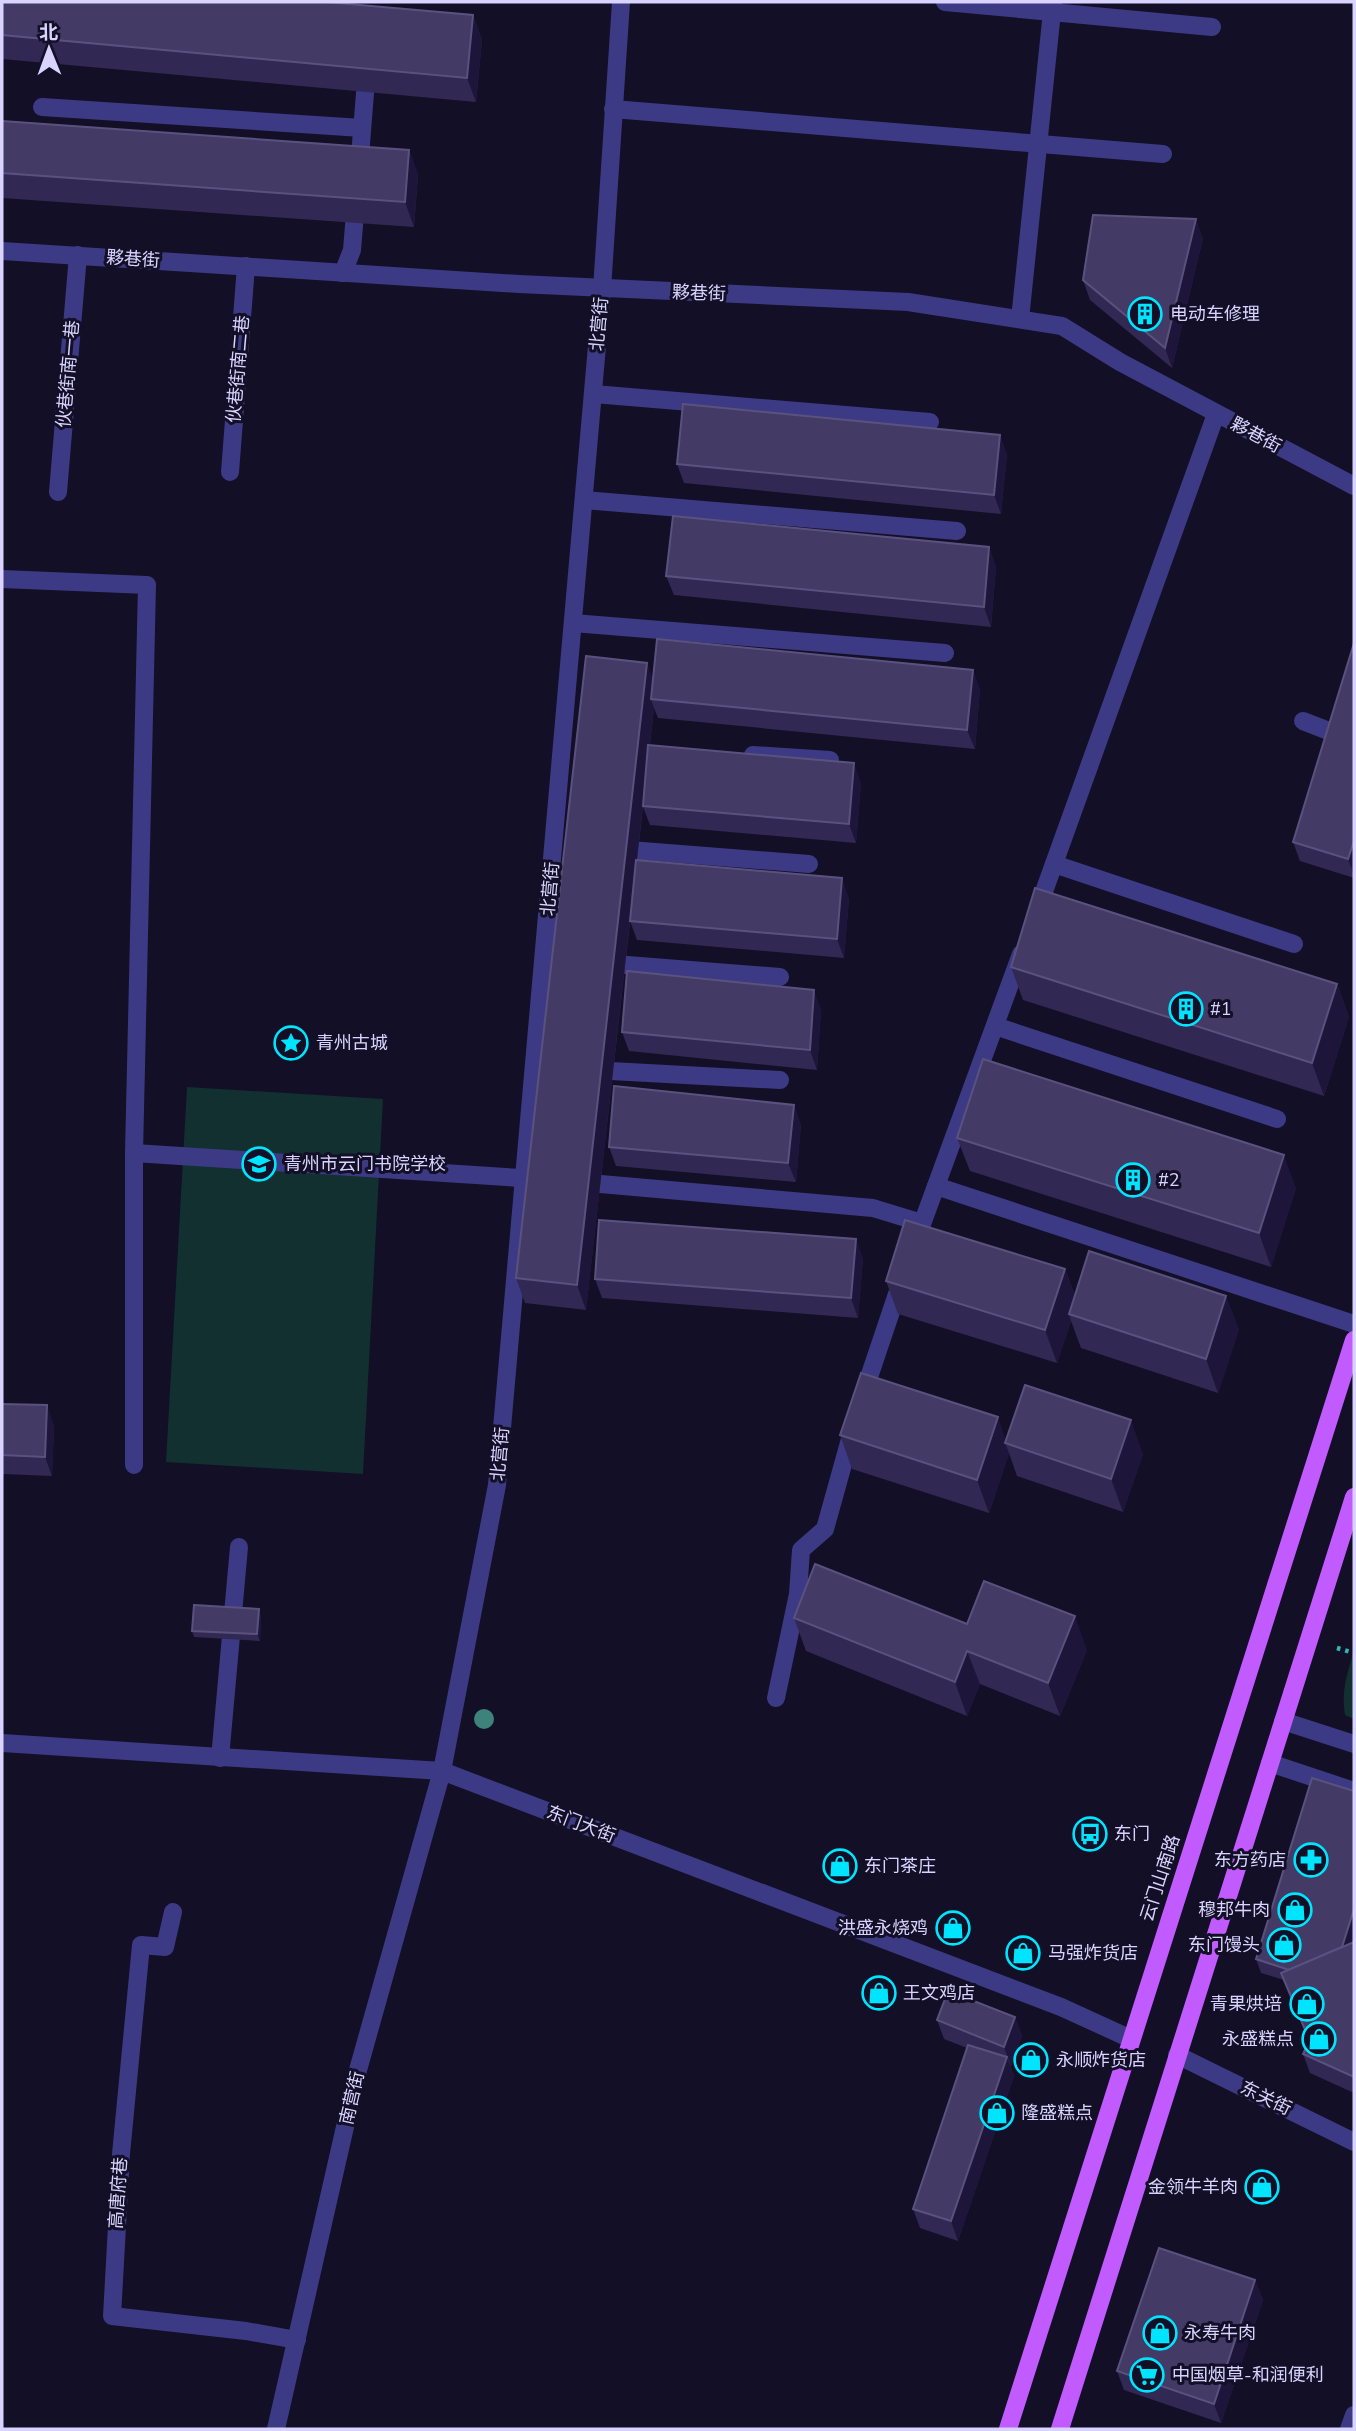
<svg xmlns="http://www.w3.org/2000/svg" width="1356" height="2431" font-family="'Nunito Sans','Noto Sans SC',sans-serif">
  <rect width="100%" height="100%" fill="#130f26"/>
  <g fill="#12302f">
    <path d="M187,1087L383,1099L363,1474L166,1462Z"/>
    <path d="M1354,1651V1719L1345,1715C1341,1691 1347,1674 1354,1651Z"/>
  </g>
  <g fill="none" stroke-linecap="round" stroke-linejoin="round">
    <path stroke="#2fb8b0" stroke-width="4.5" stroke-dasharray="3.5 5" stroke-linecap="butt" d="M1337,1648L1354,1653"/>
    <g stroke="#3d3a85" stroke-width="18">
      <path d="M945,2L1212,27"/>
      <path d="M42,107L362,128"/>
      <path d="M613,109L1163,154"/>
      <path d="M359,169L367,68"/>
      <path d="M2,251L519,284L908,302L1062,326L1120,362L1354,486"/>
      <path d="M343,273L352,250L356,201"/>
      <path d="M1020,319L1053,2"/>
      <path d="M594,394L930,422"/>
      <path d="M230,472L246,266"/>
      <path d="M58,492L78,255"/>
      <path d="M584,500L957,531"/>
      <path d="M2,579L147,585L134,1153V1465"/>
      <path d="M573,623L945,653"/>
      <path d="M1303,721L1339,735"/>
      <path d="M753,755L830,760"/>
      <path d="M617,849L809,864"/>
      <path d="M1054,864L1294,944"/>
      <path d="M1037,911L1216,414"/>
      <path d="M602,963L780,977"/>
      <path d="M995,1026L1277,1119"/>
      <path d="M592,1070L780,1080"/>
      <path d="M134,1153L536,1179"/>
      <path d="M578,1182L873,1208L922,1223"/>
      <path d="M936,1186L1354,1324"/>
      <path d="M914,1246L1021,954"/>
      <path d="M862,1398L901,1282"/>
      <path d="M776,1698L798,1594L801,1550L825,1529L852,1432"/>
      <path d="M1283,1721L1354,1744"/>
      <path d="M2,1743L442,1771L1061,2007L1131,2039"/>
      <path d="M220,1758L239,1547"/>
      <path d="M1270,1763L1354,1791"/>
      <path d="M173,1912L165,1947L141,1945L121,2154L112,2316L246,2331L297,2340"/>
      <path d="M1177,2055L1354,2142"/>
      <path d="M276,2429L358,2070L442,1771L497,1485L602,289L621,2"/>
      <path d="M1349,2429L1354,2415"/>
    </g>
    <g stroke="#c25bff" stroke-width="18">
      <path d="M1008,2429L1354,1340"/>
      <path d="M1060,2429L1354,1497"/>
    </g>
  </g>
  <circle fill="#3d827b" cx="484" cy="1719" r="10"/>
  <g fill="#312854">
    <path d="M2,2L473,15L482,40L476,102L2,59Z"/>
    <path d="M2,121L409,150L418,175L414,227L2,198Z"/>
    <path d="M1203,238L1172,368L1090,300L1083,280Z"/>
    <path d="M1007,454L1001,514L684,483L677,464Z"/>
    <path d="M989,547L996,567L991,627L674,595L666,576Z"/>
    <path d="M1354,643V878L1300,861L1293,842Z"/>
    <path d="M653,679L980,689L975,749L658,718L654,708L650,745L861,783L856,843L650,825L643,807L637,860L849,898L844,958L637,940L630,921L631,914L586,1310L525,1303L516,1278Z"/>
    <path d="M1011,967L1337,984L1349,1017L1324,1096L1023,1000Z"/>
    <path d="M821,1009L817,1070L629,1051L622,1032Z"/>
    <path d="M801,1124L796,1182L616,1166L609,1147Z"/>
    <path d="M957,1138L1296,1188L1271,1267L970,1171Z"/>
    <path d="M863,1258L858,1318L602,1298L595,1279Z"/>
    <path d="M1065,1269L1075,1296L1239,1329L1218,1393L1081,1348L1071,1321L1057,1363L898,1314L886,1281Z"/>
    <path d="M2,1404L54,1425L52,1476L2,1474Z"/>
    <path d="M840,1435L1006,1440L1143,1454L1123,1512L1017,1476L1009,1453L989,1513L852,1469Z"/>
    <path d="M261,1616L260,1641L194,1637L192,1631Z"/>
    <path d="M794,1618L967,1624L1087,1650L1060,1716L980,1684L967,1716L806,1651Z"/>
    <path d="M1354,1791V1938L1353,1943L1354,1942V2093L1310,2073L1303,2054L1309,2042L1284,1980L1261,1973L1256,1959Z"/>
    <path d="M1015,2017L1022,2036L1011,2066L1010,2065L1014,2076L958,2241L920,2228L913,2209L967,2048L944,2039L937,2020Z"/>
    <path d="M1255,2280L1263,2300L1221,2423L1124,2390L1117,2371Z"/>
  </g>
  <g fill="#1d163a">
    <path d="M473,15L482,40L476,102L467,78Z"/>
    <path d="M409,150L418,175L414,227L405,202Z"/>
    <path d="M1196,219L1203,238L1172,368L1165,348Z"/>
    <path d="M1000,435L1007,454L1001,514L994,495Z"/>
    <path d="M989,547L996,567L991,627L984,607Z"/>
    <path d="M647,663L656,688L651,699L654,708L586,1310L577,1285Z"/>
    <path d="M973,670L980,689L975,749L967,730Z"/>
    <path d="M854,763L861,783L856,843L849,824Z"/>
    <path d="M1354,841V875L1348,859Z"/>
    <path d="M842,878L849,898L844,958L837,939Z"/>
    <path d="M1337,984L1349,1017L1324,1096L1312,1063Z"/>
    <path d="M814,990L821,1009L817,1070L810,1050Z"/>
    <path d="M794,1105L801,1124L796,1182L788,1163Z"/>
    <path d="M1284,1155L1296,1188L1271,1267L1259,1233Z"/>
    <path d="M856,1239L863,1258L858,1318L851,1298Z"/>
    <path d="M1065,1269L1077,1302L1069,1314L1071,1321L1057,1363L1045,1330Z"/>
    <path d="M1226,1296L1239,1329L1218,1393L1206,1359Z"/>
    <path d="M47,1405L54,1425L52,1476L45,1457Z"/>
    <path d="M998,1417L1007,1444L1005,1443L1009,1453L989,1513L977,1480Z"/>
    <path d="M1131,1420L1143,1454L1123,1512L1111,1479Z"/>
    <path d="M259,1609L261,1616L260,1641L257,1634Z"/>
    <path d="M1075,1616L1087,1650L1060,1716L1048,1683Z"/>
    <path d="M967,1651L980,1684L967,1716L955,1682Z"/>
    <path d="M1354,1909V1938L1344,1969L1340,1956Z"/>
    <path d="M1015,2017L1022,2036L1011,2066L1004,2047Z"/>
    <path d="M1007,2057L1014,2076L958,2241L951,2221Z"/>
    <path d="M1255,2280L1263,2300L1221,2423L1214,2404Z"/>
  </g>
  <g fill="#433a66" stroke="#5a527e" stroke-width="2">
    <path d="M2,2H326L473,15L467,78L2,35Z"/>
    <path d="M2,121L409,150L405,202L2,173Z"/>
    <path d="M1093,215L1196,219L1165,348L1083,280Z"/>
    <path d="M683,404L1000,435L994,495L677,464Z"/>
    <path d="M673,516L989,547L984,607L666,576Z"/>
    <path d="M657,639L973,670L967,730L651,699Z"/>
    <path d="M1354,643V841L1348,859L1293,842Z"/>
    <path d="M586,656L647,663L577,1285L516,1278Z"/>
    <path d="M648,745L854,763L849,824L643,806Z"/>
    <path d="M636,860L842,878L837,939L630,921Z"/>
    <path d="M1035,888L1337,984L1312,1063L1011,967Z"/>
    <path d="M627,971L814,990L810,1050L622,1032Z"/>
    <path d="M983,1059L1284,1155L1259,1233L957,1138Z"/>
    <path d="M614,1086L794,1105L788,1163L609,1147Z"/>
    <path d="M599,1220L856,1239L851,1298L595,1279Z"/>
    <path d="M905,1220L1065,1269L1045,1330L886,1281Z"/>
    <path d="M1089,1251L1226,1296L1206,1359L1069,1314Z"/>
    <path d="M861,1373L998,1417L977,1480L840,1435Z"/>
    <path d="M1025,1385L1131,1420L1111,1479L1005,1443Z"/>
    <path d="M2,1404L47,1405L45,1457L2,1455Z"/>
    <path d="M815,1564L967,1624L984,1581L1075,1616L1048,1683L967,1651L955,1682L794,1618Z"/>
    <path d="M194,1605L259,1609L257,1634L192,1631Z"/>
    <path d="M1312,1778L1354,1791V1909L1342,1947L1289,1970L1256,1959Z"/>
    <path d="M1354,1942V2077L1303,2054L1315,2029L1306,2032L1281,1973Z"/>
    <path d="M948,1991L1015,2017L1004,2047L937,2020Z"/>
    <path d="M968,2045L1007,2057L951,2221L913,2209Z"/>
    <path d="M1159,2248L1255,2280L1214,2404L1117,2371Z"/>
  </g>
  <defs>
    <symbol id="building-ring" viewBox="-11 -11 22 22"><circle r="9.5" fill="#130f26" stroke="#00e5ff" stroke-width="1.5"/><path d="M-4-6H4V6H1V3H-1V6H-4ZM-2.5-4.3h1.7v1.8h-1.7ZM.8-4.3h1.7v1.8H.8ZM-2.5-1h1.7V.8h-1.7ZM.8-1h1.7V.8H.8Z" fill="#00e5ff"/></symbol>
    <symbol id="sight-ring" viewBox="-11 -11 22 22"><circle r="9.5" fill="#130f26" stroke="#00e5ff" stroke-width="1.5"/><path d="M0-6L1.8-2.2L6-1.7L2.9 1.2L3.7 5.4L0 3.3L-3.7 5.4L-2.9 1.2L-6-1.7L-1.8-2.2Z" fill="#00e5ff"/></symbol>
    <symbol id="school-ring" viewBox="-11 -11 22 22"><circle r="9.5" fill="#130f26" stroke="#00e5ff" stroke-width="1.5"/><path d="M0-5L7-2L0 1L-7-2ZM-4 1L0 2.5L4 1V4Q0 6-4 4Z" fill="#00e5ff"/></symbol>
    <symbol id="bus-ring" viewBox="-11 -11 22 22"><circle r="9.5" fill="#130f26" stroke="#00e5ff" stroke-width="1.5"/><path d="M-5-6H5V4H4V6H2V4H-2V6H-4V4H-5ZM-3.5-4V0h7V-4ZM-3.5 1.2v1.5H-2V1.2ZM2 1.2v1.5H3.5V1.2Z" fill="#00e5ff"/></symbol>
    <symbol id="pharmacy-ring" viewBox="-11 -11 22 22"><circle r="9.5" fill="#130f26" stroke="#00e5ff" stroke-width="1.5"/><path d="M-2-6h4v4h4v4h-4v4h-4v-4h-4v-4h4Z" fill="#00e5ff"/></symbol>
    <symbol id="shop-ring" viewBox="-11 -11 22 22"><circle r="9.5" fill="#130f26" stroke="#00e5ff" stroke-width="1.5"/><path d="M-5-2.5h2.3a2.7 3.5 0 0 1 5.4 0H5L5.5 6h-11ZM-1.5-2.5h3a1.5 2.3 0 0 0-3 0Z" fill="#00e5ff"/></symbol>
    <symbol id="supermarket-ring" viewBox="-11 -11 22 22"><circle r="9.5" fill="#130f26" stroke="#00e5ff" stroke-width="1.5"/><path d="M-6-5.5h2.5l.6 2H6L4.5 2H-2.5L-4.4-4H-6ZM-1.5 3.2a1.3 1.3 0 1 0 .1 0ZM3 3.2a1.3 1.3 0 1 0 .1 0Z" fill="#00e5ff"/></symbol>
  </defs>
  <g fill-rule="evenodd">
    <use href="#building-ring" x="1126" y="295" width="38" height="38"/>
    <use href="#building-ring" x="1167" y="990" width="38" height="38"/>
    <use href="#sight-ring" x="272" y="1024" width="38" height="38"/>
    <use href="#school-ring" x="240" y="1145" width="38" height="38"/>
    <use href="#building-ring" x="1114" y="1161" width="38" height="38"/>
    <use href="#bus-ring" x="1071" y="1815" width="38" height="38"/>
    <use href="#pharmacy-ring" x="1292" y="1841" width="38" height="38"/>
    <use href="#shop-ring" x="821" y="1847" width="38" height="38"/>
    <use href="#shop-ring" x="1276" y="1891" width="38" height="38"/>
    <use href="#shop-ring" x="934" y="1909" width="38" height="38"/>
    <use href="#shop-ring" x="1265" y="1926" width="38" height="38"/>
    <use href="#shop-ring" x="1004" y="1934" width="38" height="38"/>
    <use href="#shop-ring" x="860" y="1974" width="38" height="38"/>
    <use href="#shop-ring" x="1288" y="1985" width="38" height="38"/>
    <use href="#shop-ring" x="1300" y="2020" width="38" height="38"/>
    <use href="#shop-ring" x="1012" y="2041" width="38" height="38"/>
    <use href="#shop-ring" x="978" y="2094" width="38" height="38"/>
    <use href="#shop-ring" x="1243" y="2168" width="38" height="38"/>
    <use href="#shop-ring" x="1141" y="2314" width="38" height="38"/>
    <use href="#supermarket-ring" x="1128" y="2356" width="38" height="38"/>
  </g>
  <g text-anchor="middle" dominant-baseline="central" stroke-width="6" stroke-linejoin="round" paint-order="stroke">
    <g font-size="18" fill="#d9d4ff" stroke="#130f26">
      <text transform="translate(133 259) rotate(4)">夥巷街</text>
      <text transform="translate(699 293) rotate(2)">夥巷街</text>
      <text transform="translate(599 324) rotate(-85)">北营街</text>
      <text transform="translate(238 369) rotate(-85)">伙巷街南二巷</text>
      <text transform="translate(68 374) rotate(-85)">伙巷街南一巷</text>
      <text transform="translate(1256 435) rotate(28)">夥巷街</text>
      <text transform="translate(550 889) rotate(-85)">北营街</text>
      <text transform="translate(500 1454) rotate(-85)">北营街</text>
      <text transform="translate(581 1824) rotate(21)">东门大街</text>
      <text transform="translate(1160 1878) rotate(-72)">云门山南路</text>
      <text transform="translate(352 2098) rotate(-77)">南营街</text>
      <text transform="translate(1266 2098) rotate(26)">东关街</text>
      <text transform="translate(118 2193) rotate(-86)">高唐府巷</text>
    </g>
    <g font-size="18" fill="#d9d4ff" stroke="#130f26" text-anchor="start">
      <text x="1170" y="314">电动车修理</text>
      <text x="1210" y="1009">#1</text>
      <text x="316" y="1043">青州古城</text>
      <text x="284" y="1164">青州市云门书院学校</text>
      <text x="1158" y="1180">#2</text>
      <text x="1114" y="1834">东门</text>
      <text x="1286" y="1860" text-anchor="end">东方药店</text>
      <text x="864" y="1866">东门茶庄</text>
      <text x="1270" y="1910" text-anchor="end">穆邦牛肉</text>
      <text x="928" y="1928" text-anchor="end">洪盛永烧鸡</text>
      <text x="1260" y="1945" text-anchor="end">东门馒头</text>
      <text x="1048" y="1953">马强炸货店</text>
      <text x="903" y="1993">王文鸡店</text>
      <text x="1282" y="2004" text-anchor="end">青果烘培</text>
      <text x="1294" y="2039" text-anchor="end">永盛糕点</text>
      <text x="1056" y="2060">永顺炸货店</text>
      <text x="1021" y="2113">隆盛糕点</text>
      <text x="1238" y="2187" text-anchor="end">金领牛羊肉</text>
      <text x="1184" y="2333">永寿牛肉</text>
      <text x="1172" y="2375">中国烟草-和润便利</text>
    </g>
  </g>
  <rect width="1356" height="2431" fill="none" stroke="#d9d4ff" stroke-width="7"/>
  <g transform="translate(49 49) rotate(359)" stroke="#130f26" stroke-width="5" paint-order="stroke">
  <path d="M0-5L12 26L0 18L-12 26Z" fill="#d9d4ff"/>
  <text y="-10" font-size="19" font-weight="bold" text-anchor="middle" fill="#d9d4ff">北</text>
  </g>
</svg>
